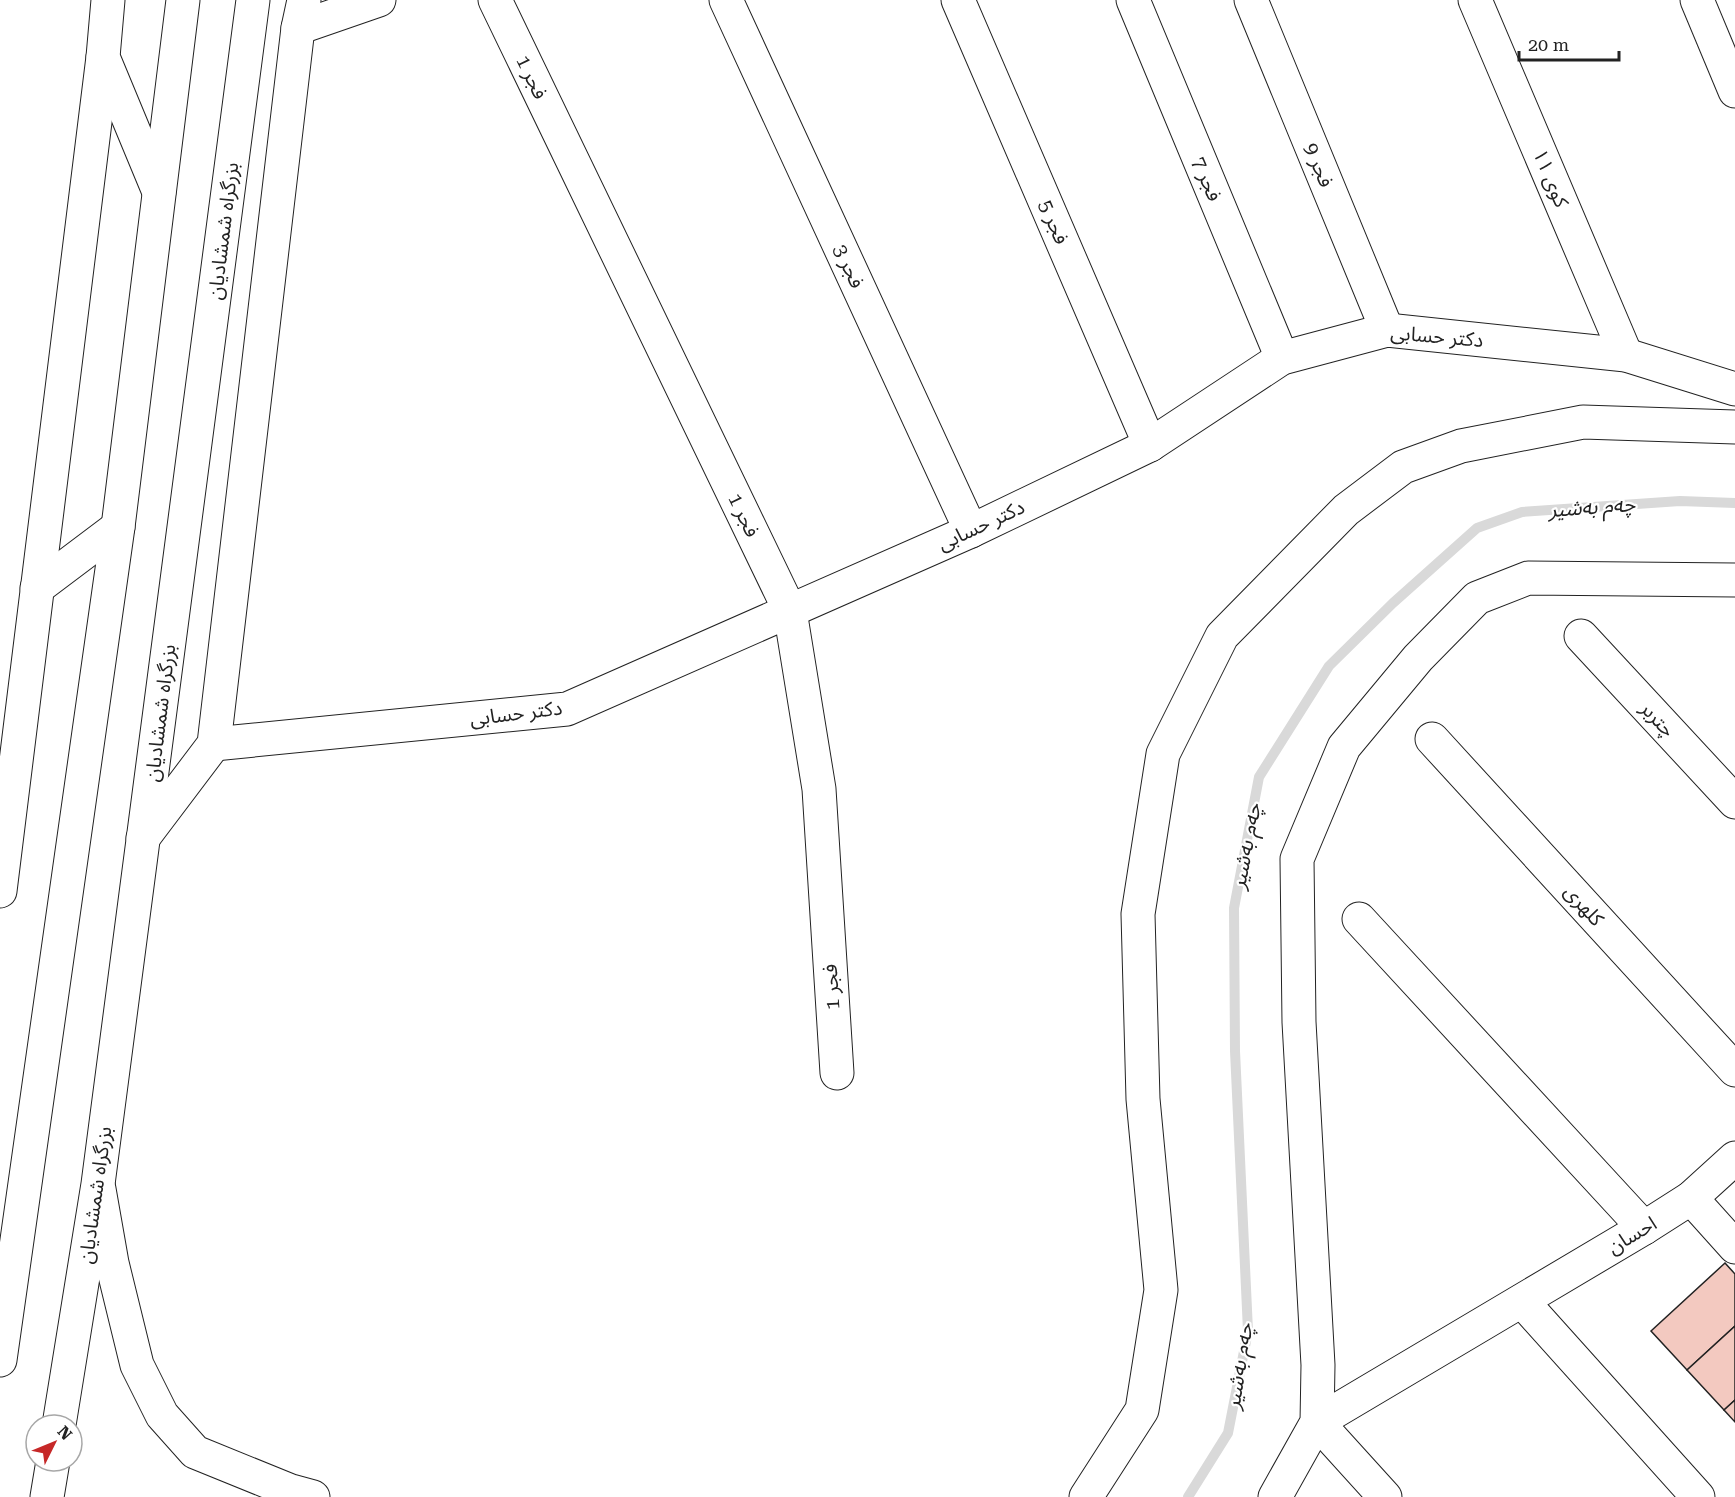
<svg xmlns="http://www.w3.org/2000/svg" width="1735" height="1497" font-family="'Roboto Serif','Noto Sans Arabic',serif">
  <rect width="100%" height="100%" fill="#fff"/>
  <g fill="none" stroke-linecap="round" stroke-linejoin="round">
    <path stroke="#d9d9d9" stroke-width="10" d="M1188,1497L1228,1433L1248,1331L1235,1051L1234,908L1259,777L1329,666L1393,603L1477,528L1522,512L1680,501L1735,503"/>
  </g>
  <g fill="#f3c9c0" stroke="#222" stroke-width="1.5">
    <path d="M1725,1263L1735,1274V1326L1687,1370L1651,1331Z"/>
    <path d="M1735,1326V1400L1724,1410L1687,1370Z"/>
    <path d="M1735,1400V1422L1724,1410Z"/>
  </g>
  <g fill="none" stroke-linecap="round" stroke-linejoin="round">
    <defs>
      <g id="minor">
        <path d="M495,0L790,611L819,789L837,1073"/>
        <path d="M726,0L971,531"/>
        <path d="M958,0L1150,445"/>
        <path d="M1133,0L1282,358"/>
        <path d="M1251,0L1387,330"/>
        <path d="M1475,0L1626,355"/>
        <path d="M1697,0L1735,91"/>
        <path d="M298,28L379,0"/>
        <path d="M1581,636L1735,802"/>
        <path d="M1432,739L1735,1070"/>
        <path d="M214,744L567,709L971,531L1150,445L1282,358L1387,330L1626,355L1735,389"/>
        <path d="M1359,919L1644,1228"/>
        <path d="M99,1189L112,1263L137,1365L162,1415L195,1452L291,1491L313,1497"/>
        <path d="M1691,1198L1735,1247"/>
        <path d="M1522,1301L1698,1497"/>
        <path d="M1086,1497L1142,1410L1161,1290L1143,1099L1138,914L1163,754L1222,636L1346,510L1403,467L1461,446L1583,422L1735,427"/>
        <path d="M1275,1497L1317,1422L1318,1365L1299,1022L1297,859L1344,747L1418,658L1477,598L1528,578L1735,580"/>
        <path d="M1385,1497L1317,1422L1644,1228L1691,1198L1735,1158"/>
      </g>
      <g id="major">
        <path d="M108,0L103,57L159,192"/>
        <path d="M37,588L118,527"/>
        <path d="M143,838L214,744L298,28L304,0"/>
        <path d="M0,891L103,57"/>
      </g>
      <g id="highway">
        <path d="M0,1360L118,527L183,0"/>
        <path d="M59,1425L98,1184L253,0"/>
        <path d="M47,1497L53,1461"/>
      </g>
    </defs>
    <use href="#minor" stroke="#222" stroke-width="35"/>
    <use href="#major" stroke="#222" stroke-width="35"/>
    <use href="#highway" stroke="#222" stroke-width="35"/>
    <use href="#minor" stroke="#fff" stroke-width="33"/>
    <use href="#major" stroke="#fff" stroke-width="33"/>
    <use href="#highway" stroke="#fff" stroke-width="33"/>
  </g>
  <g text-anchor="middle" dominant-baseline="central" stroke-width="4.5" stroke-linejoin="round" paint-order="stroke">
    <g font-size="20" fill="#222" stroke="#fff">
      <text transform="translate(532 77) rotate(64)">فجر 1</text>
      <text transform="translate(1319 165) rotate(68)">فجر 9</text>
      <text transform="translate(1551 178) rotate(67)">کوی ۱۱</text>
      <text transform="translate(1207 179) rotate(67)">فجر 7</text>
      <text transform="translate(1054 222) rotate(67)">فجر 5</text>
      <text transform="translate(223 231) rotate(-83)">بزرگراه شمشادیان</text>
      <text transform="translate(849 266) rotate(65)">فجر 3</text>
      <text transform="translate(1437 336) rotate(5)">دکتر حسابی</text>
      <text transform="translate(744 515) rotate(64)">فجر 1</text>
      <text transform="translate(981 525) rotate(-25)">دکتر حسابی</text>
      <text transform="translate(160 713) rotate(-83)">بزرگراه شمشادیان</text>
      <text transform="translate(516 713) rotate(-7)">دکتر حسابی</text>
      <text transform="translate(1658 719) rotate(47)">چتربر</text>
      <text transform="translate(1584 905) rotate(48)">کلهری</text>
      <text transform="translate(831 987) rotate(-94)">فجر 1</text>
      <text transform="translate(95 1195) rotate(-82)">بزرگراه شمشادیان</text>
      <text transform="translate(1632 1235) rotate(-31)">احسان</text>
    </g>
    <g font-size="21" font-style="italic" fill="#222" stroke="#fff">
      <text transform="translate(1592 507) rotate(-4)">چەم بەشیر</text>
      <text transform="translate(1246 846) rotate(-79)">چەم بەشیر</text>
      <text transform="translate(1239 1366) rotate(-81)">چەم بەشیر</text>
    </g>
  </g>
  <g transform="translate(54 1443) rotate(47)"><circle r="28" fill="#ffffff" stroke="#a7a7a7" stroke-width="1.5"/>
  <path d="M0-4.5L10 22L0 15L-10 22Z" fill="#c62828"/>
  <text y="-9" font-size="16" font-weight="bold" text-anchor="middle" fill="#222222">N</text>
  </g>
  <path d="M1519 51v9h100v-9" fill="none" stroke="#222222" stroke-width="3"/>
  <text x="1528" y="51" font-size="18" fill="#222222" stroke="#ffffff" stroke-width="4.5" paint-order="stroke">20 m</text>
</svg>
